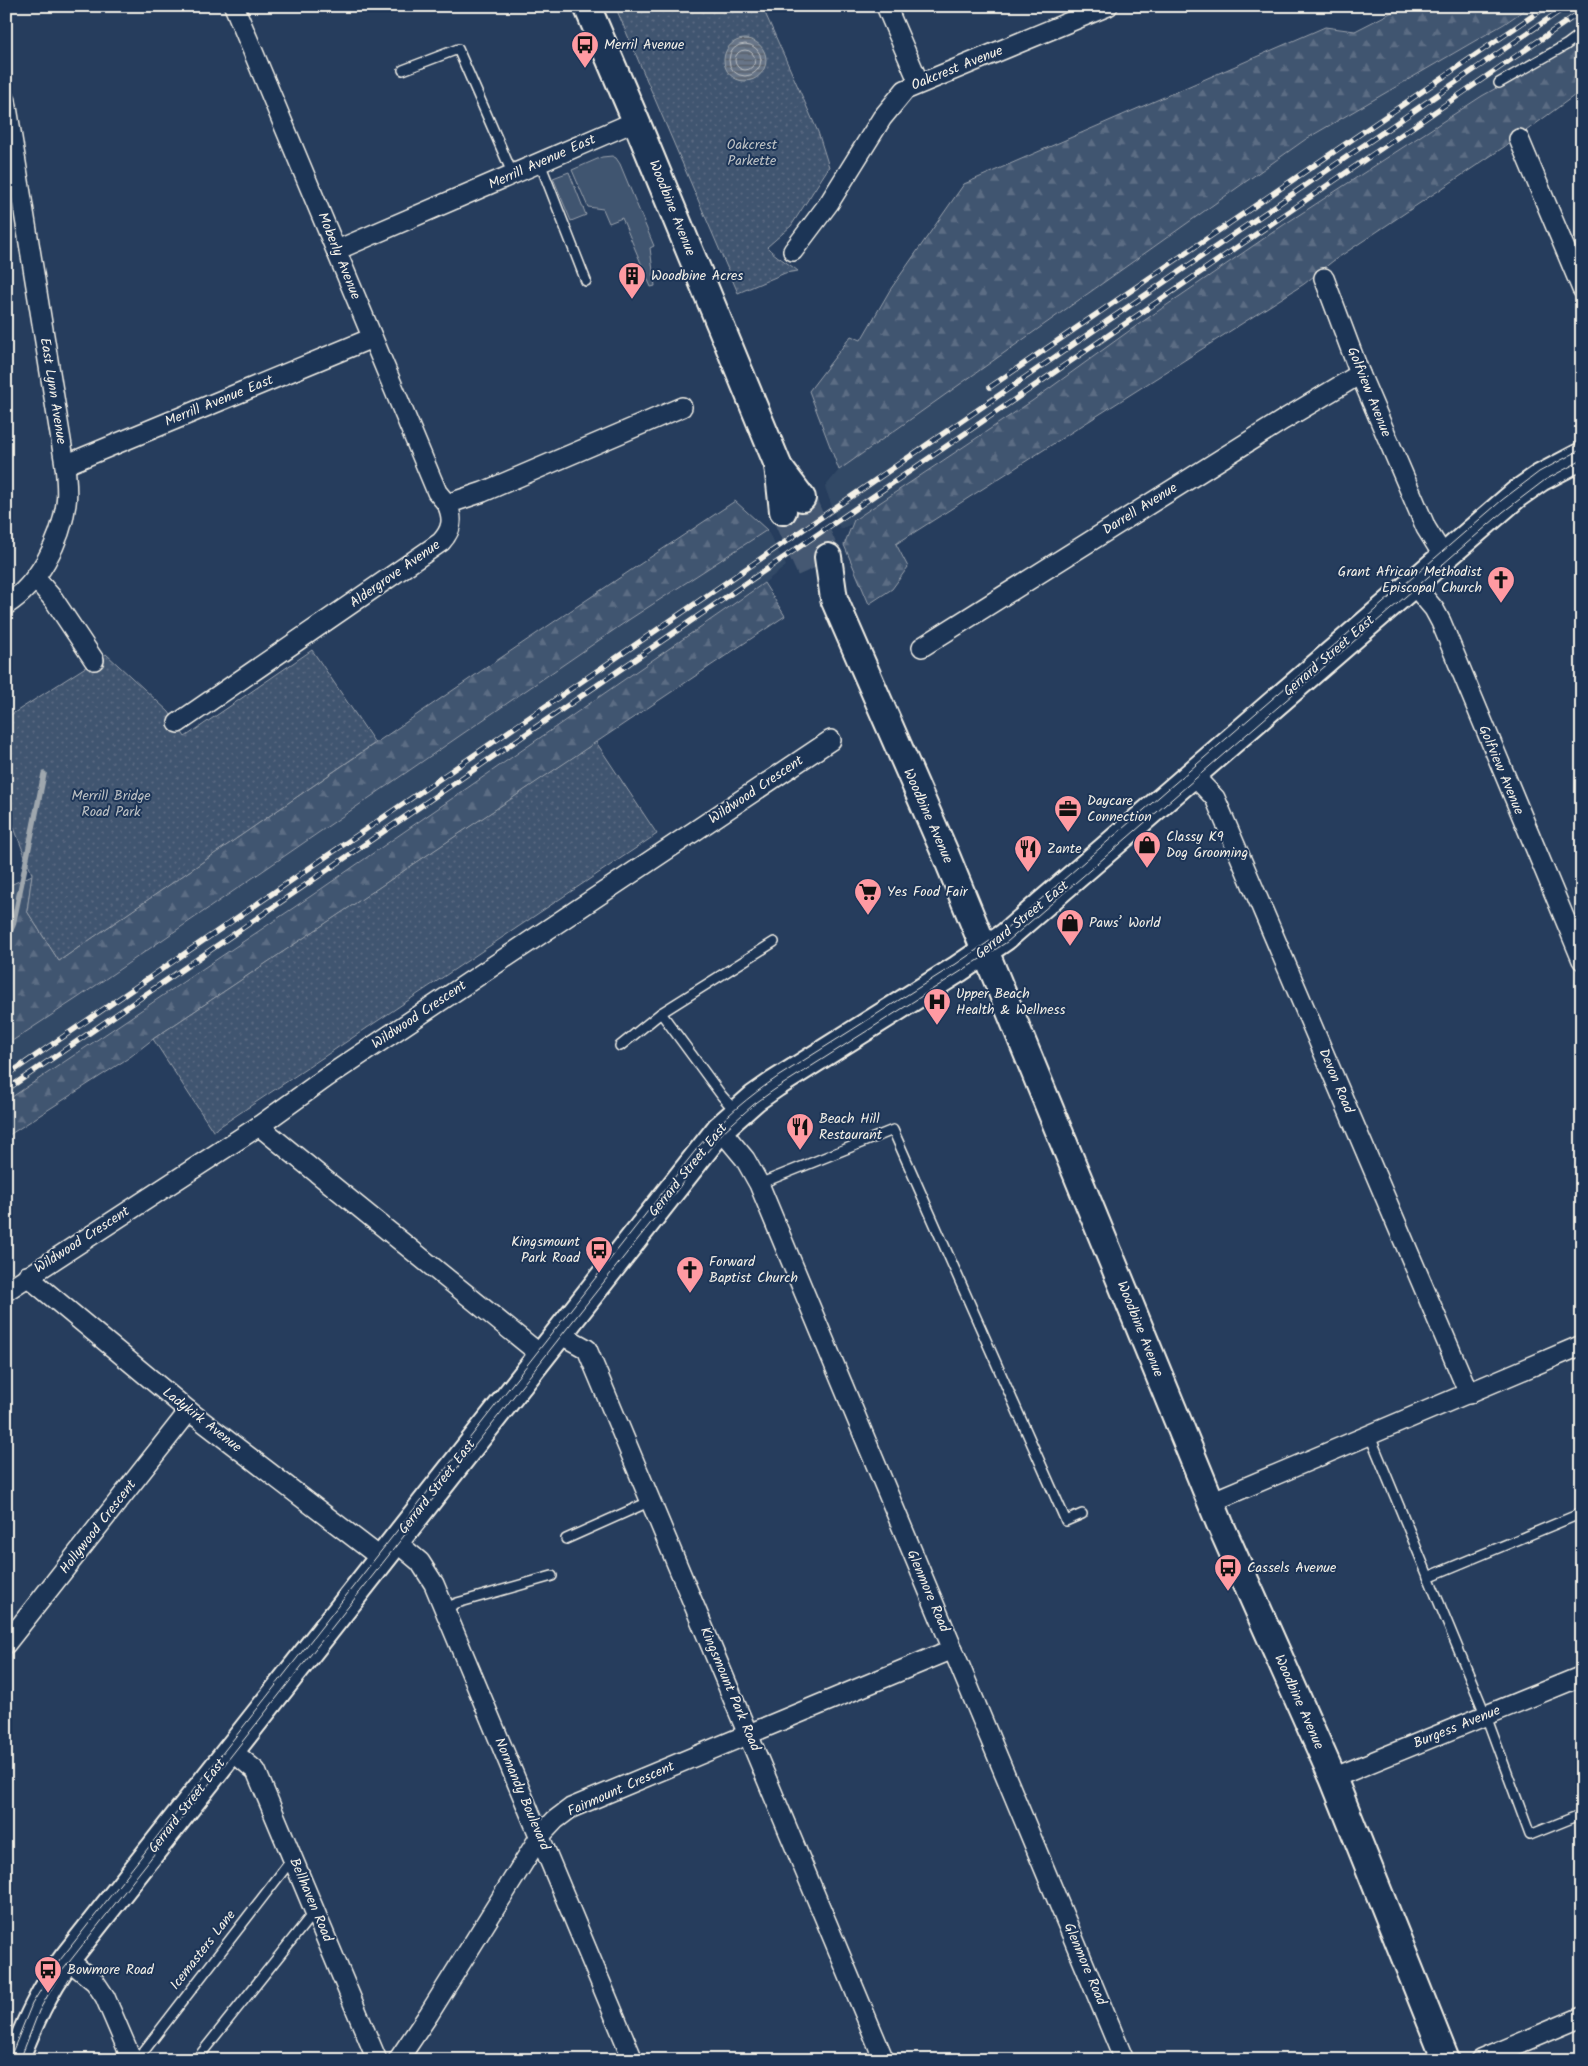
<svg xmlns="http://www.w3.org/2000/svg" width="1588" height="2066" font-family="Kalam,sans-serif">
  <defs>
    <pattern id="forest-firs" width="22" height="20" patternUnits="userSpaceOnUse" patternTransform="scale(1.25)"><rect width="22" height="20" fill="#40546f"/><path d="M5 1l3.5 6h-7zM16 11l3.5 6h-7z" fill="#5c6d84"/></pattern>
    <pattern id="park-dots" width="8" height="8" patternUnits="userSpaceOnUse" patternTransform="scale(1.25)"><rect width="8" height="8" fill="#40546f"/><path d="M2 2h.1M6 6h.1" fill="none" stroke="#5c6d84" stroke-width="1.8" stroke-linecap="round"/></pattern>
    <pattern id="water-rules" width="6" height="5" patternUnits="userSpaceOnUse" patternTransform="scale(1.25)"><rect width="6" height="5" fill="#677588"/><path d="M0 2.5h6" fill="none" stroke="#585e67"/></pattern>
  </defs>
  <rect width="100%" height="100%" fill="#263d5d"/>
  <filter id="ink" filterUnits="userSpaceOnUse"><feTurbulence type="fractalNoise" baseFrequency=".02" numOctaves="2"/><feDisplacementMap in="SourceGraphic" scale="10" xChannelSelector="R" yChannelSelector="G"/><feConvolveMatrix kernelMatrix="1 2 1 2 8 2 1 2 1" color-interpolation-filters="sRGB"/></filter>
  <g filter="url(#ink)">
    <g fill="#334966">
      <path d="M1530,6H1582V38L1566,49L1482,96L1285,224L1129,331L1032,401L854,520L852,524L840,529L825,487L839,470L1306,139L1504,24Z"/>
      <path d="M767,530L786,566L764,583L311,896L6,1101V1045L79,997L630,619Z"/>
    </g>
    <g fill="#40546f" stroke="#9aa2ac">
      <path d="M612,156L616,158L620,164L654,246L650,248L655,286L651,287L622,218L609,223L603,209L588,207L572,170L602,157Z"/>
      <path d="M569,172L586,215L571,221L553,178Z"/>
    </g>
    <g fill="url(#forest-firs)" stroke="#9aa2ac">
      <path d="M1404,6H1530L1504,24L1306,139L839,470L809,391L851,336L861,340L890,290L964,184L1325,27L1355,31Z"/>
      <path d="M1582,38V90L1504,147L1333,261L1304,284L896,544L908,567L892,589L869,604L844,545L854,520L1032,401L1129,331L1285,224L1482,96L1566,49Z"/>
      <path d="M735,501L767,530L630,619L79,997L6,1045V887L32,875L27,911L59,961C283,806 508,651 735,501Z"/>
      <path d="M764,583L785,616L153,1039L130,1057L6,1137V1101L311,896Z"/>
    </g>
    <g fill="url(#park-dots)" stroke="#9aa2ac">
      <path d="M615,6H762L818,132L829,167L791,226L767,247C776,257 787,262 798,271L785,273L738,293Z"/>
      <path d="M312,650L375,743L59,961L27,911L32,874L6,807V718L106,654L169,712L185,737Z"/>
      <path d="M596,742L657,834L213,1131L153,1039Z"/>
    </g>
    <circle fill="url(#water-rules)" stroke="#9fa7ae" cx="745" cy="60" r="21"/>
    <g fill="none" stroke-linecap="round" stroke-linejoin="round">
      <g stroke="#bcbfc2" stroke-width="1">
        <circle cx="745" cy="60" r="16"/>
        <circle cx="745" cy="60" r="10"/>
      </g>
      <path stroke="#9fa7ae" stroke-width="5.5" d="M6,941L13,925L44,774"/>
      <g stroke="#455872" stroke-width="26" stroke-dasharray="26 13" stroke-linecap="butt">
        <path d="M802,498L828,557"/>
        <path d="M783,511L810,571"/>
      </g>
      <defs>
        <g id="lane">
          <path d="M403,70L458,49L513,175"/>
          <path d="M1499,83L1566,45L1582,33"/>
          <path d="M540,163L586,281"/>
          <path d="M661,1013L722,1096L736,1112"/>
          <path d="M620,1046L661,1013L774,942"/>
          <path d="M759,1184L893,1130L1066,1521L1082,1514"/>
          <path d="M1370,1436L1486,1716L1530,1835L1582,1814"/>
          <path d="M566,1539L651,1501"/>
          <path d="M1428,1577L1582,1513"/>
          <path d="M444,1609L457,1603L552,1576"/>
          <path d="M137,2060L293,1858"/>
          <path d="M196,2060L314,1912"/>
        </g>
        <g id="street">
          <path d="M234,6L437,492L447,504"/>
          <path d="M886,6L919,83"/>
          <path d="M6,101L65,465C66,478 68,491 66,504C61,541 38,585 6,605"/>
          <path d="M1519,139L1582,289"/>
          <path d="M337,250L636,121"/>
          <path d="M793,251L829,203L882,118L905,90L1108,6"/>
          <path d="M1324,278L1360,374L1426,528L1444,557"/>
          <path d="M65,465L372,338"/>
          <path d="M36,579L54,600L94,660"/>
          <path d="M1413,584L1434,609L1441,622L1582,960"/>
          <path d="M922,647L1283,420L1360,374"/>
          <path d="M178,723L441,542C452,530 454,519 447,504L483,492L682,407"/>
          <path d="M1193,775L1215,798L1469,1394"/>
          <path d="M259,1126L541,1355"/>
          <path d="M720,1129L745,1159L759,1184L1124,2060"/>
          <path d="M27,1276L189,1411L381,1558"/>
          <path d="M6,1291L259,1126L327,1077L831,740"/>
          <path d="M558,1333L587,1349L884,2060"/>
          <path d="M1211,1502L1582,1345"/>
          <path d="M395,1541L420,1562L434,1584L633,2060"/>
          <path d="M6,1644L189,1411"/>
          <path d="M231,1750L256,1771L377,2060"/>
          <path d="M1333,1778L1582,1676"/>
          <path d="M67,1959L95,1982L105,1997L132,2060"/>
          <path d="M398,2060L429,2014L540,1836L555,1820L571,1808L953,1649"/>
          <path d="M1480,2060L1582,2017"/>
        </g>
        <g id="secondary">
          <path d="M587,6L636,121L778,465L783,511"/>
          <path d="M778,466L802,498"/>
          <path d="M828,557L834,599L945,853L1220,1524L1333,1778L1446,2060"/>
          <path d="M15,2060C29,2024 44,1990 67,1959L720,1129L755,1098L775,1084L958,969L1005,937L1517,494L1540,478L1582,456"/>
        </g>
      </defs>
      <use href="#lane" stroke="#f4f1e8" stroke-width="12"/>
      <use href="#street" stroke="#f4f1e8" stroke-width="22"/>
      <use href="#secondary" stroke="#f4f1e8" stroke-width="30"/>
      <use href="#lane" stroke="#1d3557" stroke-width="9"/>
      <use href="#street" stroke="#1d3557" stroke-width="19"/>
      <use href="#secondary" stroke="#1d3557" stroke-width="26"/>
      <g stroke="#f4f1e8" stroke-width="1">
        <path d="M9,2060L32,2004L57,1964L699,1146C723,1118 748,1097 779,1076L956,964L1003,932L1502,500L1539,472L1582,449"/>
        <path d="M20,2060L39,2011L59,1975L561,1336L723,1132L753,1105L774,1090L1007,942L1503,512L1545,480L1582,460"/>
      </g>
      <defs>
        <g id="rail">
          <path d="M990,387L1547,6"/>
          <path d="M6,1076L1567,6"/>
          <path d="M6,1090L1582,11"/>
        </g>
      </defs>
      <use href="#rail" stroke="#f4f1e8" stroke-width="5.5"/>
      <use href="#rail" stroke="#1d3557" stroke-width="4" stroke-dasharray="11" stroke-linecap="butt"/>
    </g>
  </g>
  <defs>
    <symbol id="bus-pin" viewBox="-11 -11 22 30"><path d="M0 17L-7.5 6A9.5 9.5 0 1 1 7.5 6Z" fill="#ff9aa2" stroke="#1d3557"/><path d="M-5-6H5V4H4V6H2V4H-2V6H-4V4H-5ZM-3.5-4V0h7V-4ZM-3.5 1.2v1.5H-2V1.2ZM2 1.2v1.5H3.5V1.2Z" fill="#111"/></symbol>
    <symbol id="building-pin" viewBox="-11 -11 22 30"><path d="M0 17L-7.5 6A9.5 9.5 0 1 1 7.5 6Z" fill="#ff9aa2" stroke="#1d3557"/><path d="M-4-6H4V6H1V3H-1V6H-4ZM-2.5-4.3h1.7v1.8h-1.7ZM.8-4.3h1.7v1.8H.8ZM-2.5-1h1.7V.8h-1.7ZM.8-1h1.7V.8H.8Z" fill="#111"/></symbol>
    <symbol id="church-pin" viewBox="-11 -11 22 30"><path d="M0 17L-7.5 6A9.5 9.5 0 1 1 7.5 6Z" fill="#ff9aa2" stroke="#1d3557"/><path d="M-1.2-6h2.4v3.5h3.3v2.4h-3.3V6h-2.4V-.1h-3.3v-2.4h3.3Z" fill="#111"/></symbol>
    <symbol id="office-pin" viewBox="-11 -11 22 30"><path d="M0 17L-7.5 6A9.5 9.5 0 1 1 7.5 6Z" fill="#ff9aa2" stroke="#1d3557"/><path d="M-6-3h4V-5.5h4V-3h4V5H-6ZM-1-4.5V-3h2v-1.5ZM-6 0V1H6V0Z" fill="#111"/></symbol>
    <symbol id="shop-pin" viewBox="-11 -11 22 30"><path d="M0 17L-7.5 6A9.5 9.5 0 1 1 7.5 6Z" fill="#ff9aa2" stroke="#1d3557"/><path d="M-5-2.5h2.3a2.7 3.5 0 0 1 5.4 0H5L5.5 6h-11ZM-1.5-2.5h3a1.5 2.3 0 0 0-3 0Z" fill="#111"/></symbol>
    <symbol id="restaurant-pin" viewBox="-11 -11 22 30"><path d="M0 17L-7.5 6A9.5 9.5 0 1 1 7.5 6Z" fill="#ff9aa2" stroke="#1d3557"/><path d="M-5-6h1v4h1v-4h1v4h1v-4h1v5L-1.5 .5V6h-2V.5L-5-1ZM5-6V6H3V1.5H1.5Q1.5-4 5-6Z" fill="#111"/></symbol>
    <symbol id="supermarket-pin" viewBox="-11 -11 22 30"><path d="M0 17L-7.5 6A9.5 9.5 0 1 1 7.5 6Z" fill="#ff9aa2" stroke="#1d3557"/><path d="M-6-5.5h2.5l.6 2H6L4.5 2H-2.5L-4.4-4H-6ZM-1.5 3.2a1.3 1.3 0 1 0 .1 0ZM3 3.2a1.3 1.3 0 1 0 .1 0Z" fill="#111"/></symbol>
    <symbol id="hospital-pin" viewBox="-11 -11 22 30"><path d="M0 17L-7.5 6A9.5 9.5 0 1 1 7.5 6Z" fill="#ff9aa2" stroke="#1d3557"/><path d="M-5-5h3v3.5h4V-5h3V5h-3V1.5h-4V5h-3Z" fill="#111"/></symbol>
  </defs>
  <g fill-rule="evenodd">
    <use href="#bus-pin" x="569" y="29" width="32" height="43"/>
    <use href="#building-pin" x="616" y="260" width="32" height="43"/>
    <use href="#church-pin" x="1485" y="564" width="32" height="43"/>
    <use href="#office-pin" x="1052" y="793" width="32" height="43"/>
    <use href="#shop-pin" x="1131" y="829" width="32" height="43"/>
    <use href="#restaurant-pin" x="1012" y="833" width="32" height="43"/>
    <use href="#supermarket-pin" x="852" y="876" width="32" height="43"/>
    <use href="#shop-pin" x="1054" y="907" width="32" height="43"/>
    <use href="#hospital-pin" x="921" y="986" width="32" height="43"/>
    <use href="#restaurant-pin" x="784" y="1111" width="32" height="43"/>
    <use href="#bus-pin" x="583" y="1234" width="32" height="43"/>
    <use href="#church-pin" x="674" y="1254" width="32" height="43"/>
    <use href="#bus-pin" x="1212" y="1552" width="32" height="43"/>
    <use href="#bus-pin" x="32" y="1954" width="32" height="43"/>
  </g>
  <g text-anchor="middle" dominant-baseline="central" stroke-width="4" stroke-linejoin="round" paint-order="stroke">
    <g font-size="14" fill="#f4f1e8" stroke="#1d3557" text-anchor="start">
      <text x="604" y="45">Merril Avenue</text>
      <text x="651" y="276">Woodbine Acres</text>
      <text x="1482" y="572" text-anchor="end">Grant African Methodist<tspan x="1482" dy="16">Episcopal Church</tspan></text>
      <text x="1087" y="801">Daycare<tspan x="1087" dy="16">Connection</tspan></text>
      <text x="1166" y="837">Classy K9<tspan x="1166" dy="16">Dog Grooming</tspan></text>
      <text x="1047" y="849">Zante</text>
      <text x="887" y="892">Yes Food Fair</text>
      <text x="1089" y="923">Paws’ World</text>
      <text x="956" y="994">Upper Beach<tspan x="956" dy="16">Health &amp; Wellness</tspan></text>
      <text x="819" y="1119">Beach Hill<tspan x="819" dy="16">Restaurant</tspan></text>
      <text x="580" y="1242" text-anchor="end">Kingsmount<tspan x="580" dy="16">Park Road</tspan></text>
      <text x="709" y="1262">Forward<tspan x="709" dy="16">Baptist Church</tspan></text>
      <text x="1247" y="1568">Cassels Avenue</text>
      <text x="67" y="1970">Bowmore Road</text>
    </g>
    <g font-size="14" fill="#f4f1e8" stroke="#1d3557">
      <text transform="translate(957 68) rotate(-22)">Oakcrest Avenue</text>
      <text transform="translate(542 162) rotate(-24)">Merrill Avenue East</text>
      <text transform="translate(672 208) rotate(68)">Woodbine Avenue</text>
      <text transform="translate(339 256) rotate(68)">Moberly Avenue</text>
      <text transform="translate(53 391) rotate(81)">East Lynn Avenue</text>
      <text transform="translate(1369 392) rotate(68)">Golfview Avenue</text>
      <text transform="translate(219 401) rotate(-22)">Merrill Avenue East</text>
      <text transform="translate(1140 509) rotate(-32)">Darrell Avenue</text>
      <text transform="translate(395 574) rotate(-35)">Aldergrove Avenue</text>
      <text transform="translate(1329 656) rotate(-41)">Gerrard Street East</text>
      <text transform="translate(1501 770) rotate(67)">Golfview Avenue</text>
      <text transform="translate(756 790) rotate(-34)">Wildwood Crescent</text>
      <text transform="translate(928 816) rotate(66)">Woodbine Avenue</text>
      <text transform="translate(1022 920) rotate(-39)">Gerrard Street East</text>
      <text transform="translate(419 1015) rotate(-34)">Wildwood Crescent</text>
      <text transform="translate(1336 1081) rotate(67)">Devon Road</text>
      <text transform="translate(688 1170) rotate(-51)">Gerrard Street East</text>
      <text transform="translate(82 1240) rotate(-33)">Wildwood Crescent</text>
      <text transform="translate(1140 1329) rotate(68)">Woodbine Avenue</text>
      <text transform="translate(202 1420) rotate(38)">Ladykirk Avenue</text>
      <text transform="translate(437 1487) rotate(-52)">Gerrard Street East</text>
      <text transform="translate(98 1527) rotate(-52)">Hollywood Crescent</text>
      <text transform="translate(928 1591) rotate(67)">Glenmore Road</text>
      <text transform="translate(730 1689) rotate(67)">Kingsmount Park Road</text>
      <text transform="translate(1299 1702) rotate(66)">Woodbine Avenue</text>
      <text transform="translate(1457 1727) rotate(-22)">Burgess Avenue</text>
      <text transform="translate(621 1789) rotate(-24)">Fairmount Crescent</text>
      <text transform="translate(522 1794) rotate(67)">Normandy Boulevard</text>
      <text transform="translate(187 1806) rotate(-52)">Gerrard Street East</text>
      <text transform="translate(311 1900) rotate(67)">Bellhaven Road</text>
      <text transform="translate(203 1950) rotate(-52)">Icemasters Lane</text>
      <text transform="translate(1085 1964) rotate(67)">Glenmore Road</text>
    </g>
    <g font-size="14" fill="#bec2c4" stroke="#1d3557">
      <text x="752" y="145">Oakcrest<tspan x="752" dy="16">Parkette</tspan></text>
      <text x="111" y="796">Merrill Bridge<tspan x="111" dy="16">Road Park</tspan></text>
    </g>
  </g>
  <rect width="1588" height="2066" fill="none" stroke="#1d3557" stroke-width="25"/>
  <rect x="12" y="12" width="1563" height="2041" fill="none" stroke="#f4f1e8" stroke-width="2" filter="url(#ink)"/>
</svg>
